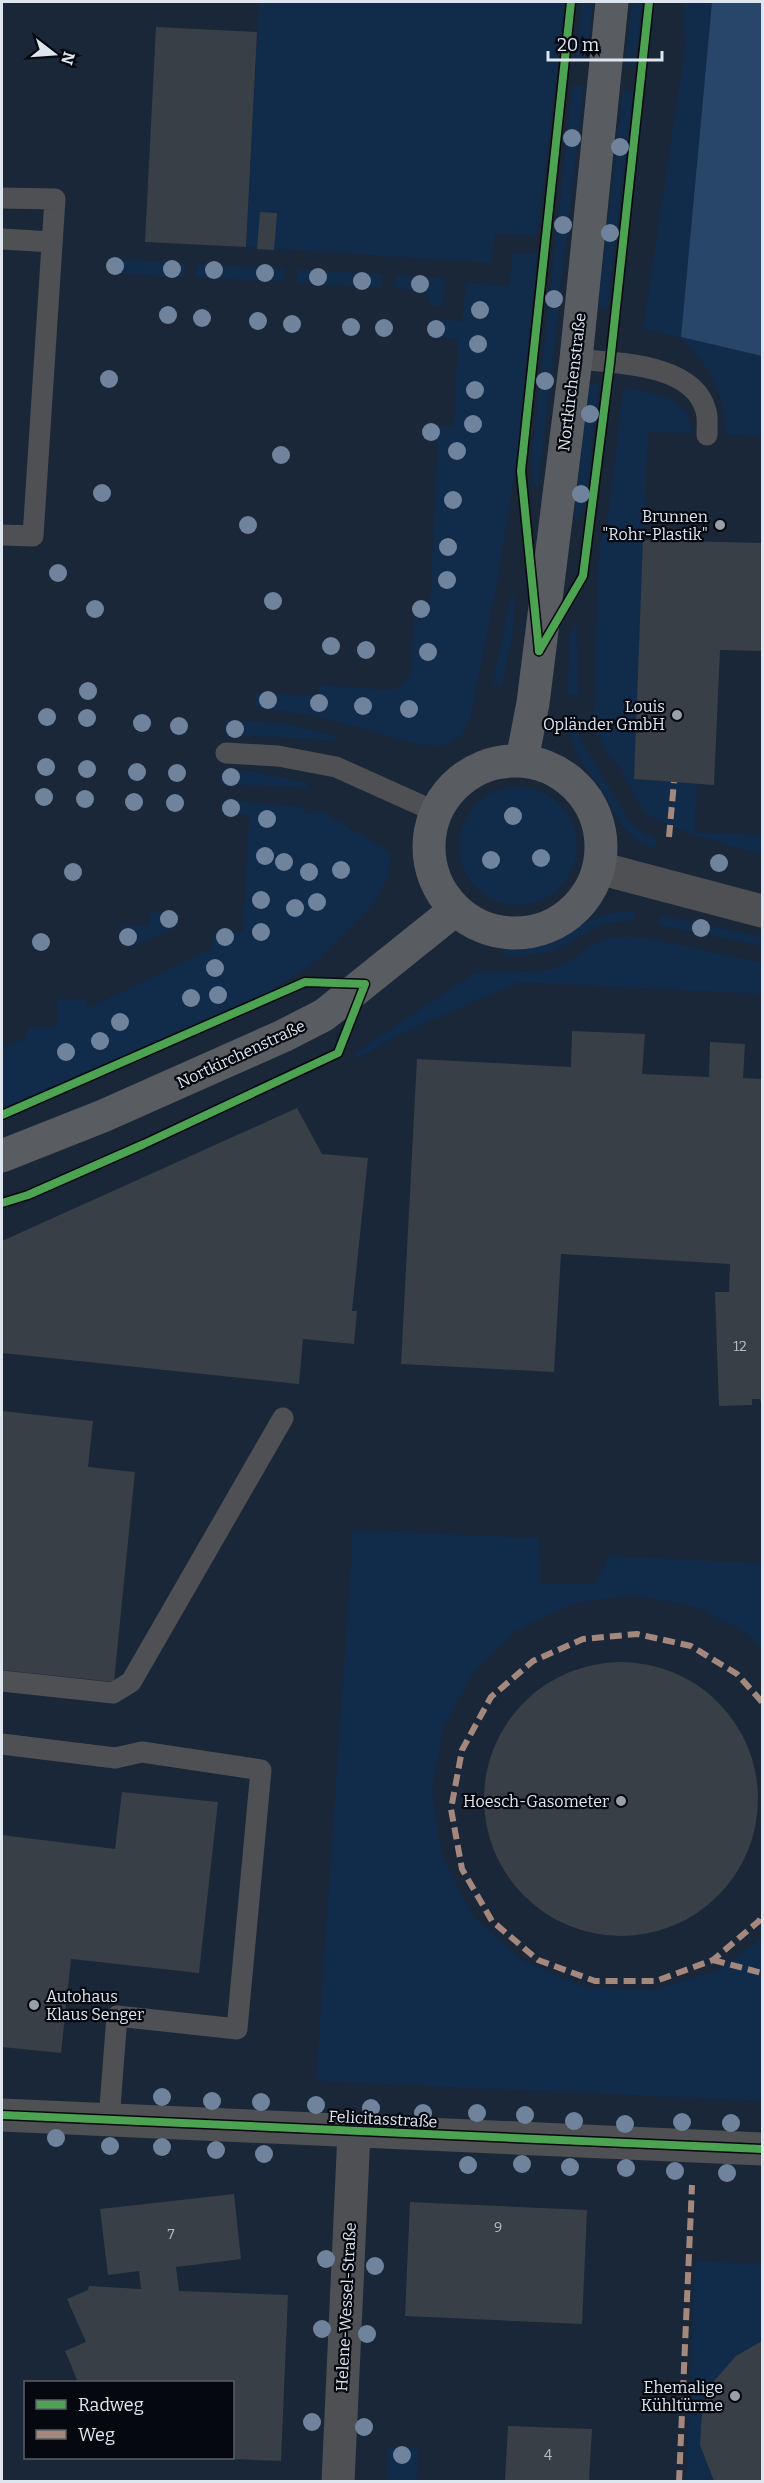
<svg xmlns="http://www.w3.org/2000/svg" width="764" height="2483" font-family="Bitter,serif">
  <rect width="100%" height="100%" fill="#192027"/>
  <path fill="#192739" fill-rule="evenodd" d="M2,2H762V2481L2,2482ZM26,2382H232V2458H26Z"/>
  <g fill="#112b4b">
    <path d="M259,2H565L537,236L495,234L491,263L246,247Z"/>
    <path d="M582,2H593L586,61L576,60Z"/>
    <path d="M632,2H642L635,66L625,65Z"/>
    <path d="M683,2H712L681,337L762,356V436L726,435L722,401L709,370L681,337L643,329L685,48Z"/>
    <path d="M573,85L584,86L538,487L533,486L532,454Z"/>
    <path d="M623,90L633,92L607,310L598,308Z"/>
    <path d="M512,254H537L516,465L499,572L470,719L459,737L444,746L422,745L315,716L255,707L256,694L318,695L320,685L393,690L403,685L411,673L414,603H430L438,441L424,440L425,425L454,427L458,340L431,337V319L462,321L466,283L509,286Z"/>
    <path d="M110,259L185,263L184,277L109,273Z"/>
    <path d="M197,264L285,269L284,282L196,277Z"/>
    <path d="M298,269L382,274V288L298,283Z"/>
    <path d="M396,275L445,278L443,306H430V297L421,290L395,289Z"/>
    <path d="M589,383L599,384L586,500L579,520L574,519Z"/>
    <path d="M623,387C652,393 691,395 692,433L648,432L634,779L697,783L694,832L762,835V855L690,834L649,816L640,806L621,769L607,753L594,727L598,565L600,542L609,509Z"/>
    <path d="M511,595L515,596L513,630L502,686L493,684Z"/>
    <path d="M573,625H577L578,696L568,694L569,641Z"/>
    <path d="M568,719L578,720L580,739L628,819L642,832L657,840L654,849C624,838 619,818 603,793C584,764 572,756 568,719Z"/>
    <path d="M225,720L288,724L337,736L336,741L233,735L226,733Z"/>
    <path d="M228,770L256,772L308,783L307,788L221,784L222,775Z"/>
    <circle cx="518" cy="846" r="59"/>
    <path d="M221,800L305,807V813L323,812L390,852L389,876L373,904L314,963L272,990L2,1109V1047L25,1039L27,1028L56,1027L58,999L86,1000L88,1008L211,949L214,932H243L249,815L221,813Z"/>
    <path d="M622,911H636L633,920L600,925L554,951L516,957L503,956L504,946C546,951 558,936 594,918C602,914 612,913 622,911Z"/>
    <path d="M151,912L179,914L178,923L174,929L130,947L120,941L121,925L149,926Z"/>
    <path d="M661,915L762,937V946L659,925Z"/>
    <path d="M627,936L657,940L762,963V994L519,982L400,1034L356,1059L354,1054L475,973C502,970 528,975 555,968C573,962 586,947 604,939C610,937 620,937 627,936Z"/>
    <path d="M353,1530L539,1538L540,1584H595L610,1556L762,1563V1650L748,1634L693,1606L632,1595L571,1604L516,1631L472,1674L443,1729L432,1790L442,1856L473,1916L523,1961L585,1987L653,1990L717,1971L762,1938V2101L316,2081Z"/>
    <path d="M695,2261L762,2264V2481L686,2482Z"/>
    <path d="M388,2447L418,2448L417,2481H387Z"/>
  </g>
  <path fill="#28456a" d="M712,2H762V356L681,337Z"/>
  <g fill="#393f46">
    <path d="M156,27L257,32L246,247L145,242Z"/>
    <path d="M260,212L277,213L274,250L257,249Z"/>
    <path d="M643,540L762,543V651L720,650L714,785L634,779Z"/>
    <path d="M572,1031L645,1034L642,1074L709,1077L710,1042L745,1044L743,1078L762,1079V1407L760,1399H752V1405L719,1406L715,1292H729L730,1264L561,1254L554,1372L401,1364L417,1059L571,1067Z"/>
    <path d="M297,1108L322,1154L368,1158L352,1311H357L354,1344L303,1339L299,1384L2,1353V1241Z"/>
    <path d="M2,1411L93,1421L88,1467L135,1472L114,1682L2,1670Z"/>
    <circle cx="621" cy="1799" r="137"/>
    <path d="M122,1792L218,1802L199,1973L71,1959L61,2053L2,2047V1835L115,1849Z"/>
    <path d="M234,2194L241,2259L176,2267L179,2291L288,2295L281,2461L232,2459V2382H78L65,2351L86,2342L67,2299L88,2290L89,2286L141,2289L139,2271L108,2275L100,2209Z"/>
    <path d="M410,2202L587,2210L582,2324L405,2316Z"/>
    <path d="M762,2341V2481H714L700,2445L702,2412L714,2381L736,2356Z"/>
    <path d="M508,2426L592,2429L589,2481H505Z"/>
  </g>
  <g fill="none" stroke-linecap="round" stroke-linejoin="round">
    <g stroke="#4e5054" stroke-width="21">
      <path d="M2,198L55,199L33,536L2,535"/>
      <path d="M2,239L52,242"/>
      <path d="M576,359C615,363 694,363 706,411C708,418 707,427 707,435"/>
      <path d="M226,753L278,756L336,767L436,812"/>
      <path d="M2,1681L113,1693L131,1682L283,1418"/>
      <path d="M2,1744L115,1758L142,1752L261,1770L237,2029L117,2016L109,2120"/>
    </g>
    <g stroke="#4e5054" stroke-width="33">
      <path d="M599,868L762,911"/>
      <path d="M2,2115L762,2149"/>
      <path d="M338,2482L354,2132"/>
    </g>
    <g stroke="#595c60" stroke-width="33">
      <path d="M522,760L533,703L576,359L612,2"/>
      <circle cx="515" cy="847" r="86"/>
      <path d="M2,1156L103,1116L283,1036L324,1015L455,910"/>
    </g>
    <g stroke="#a5887d" stroke-width="6" stroke-dasharray="12 6" stroke-linecap="butt">
      <path d="M669,837L674,782"/>
      <path d="M762,1702L737,1674L691,1646L637,1634L583,1639L533,1661L491,1697L462,1750L451,1809L462,1869L492,1921L538,1960L595,1981H656L713,1960L759,1921L762,1915"/>
      <path d="M713,1960L762,1973"/>
      <path d="M679,2482L692,2185"/>
    </g>
    <defs>
      <g id="cycleway">
        <path d="M539,651L583,576L610,363L649,2"/>
        <path d="M539,651L521,471L571,2"/>
        <path d="M2,1115L305,982L365,984L338,1053L144,1144L28,1195L2,1203"/>
        <path d="M2,2115L762,2149"/>
      </g>
    </defs>
    <use href="#cycleway" stroke="#05080e" stroke-width="11"/>
    <use href="#cycleway" stroke="#4ca352" stroke-width="8"/>
  </g>
  <g fill="#6f839d">
    <circle cx="572" cy="138" r="9"/>
    <circle cx="620" cy="147" r="9"/>
    <circle cx="563" cy="225" r="9"/>
    <circle cx="610" cy="233" r="9"/>
    <circle cx="115" cy="266" r="9"/>
    <circle cx="172" cy="269" r="9"/>
    <circle cx="214" cy="270" r="9"/>
    <circle cx="265" cy="273" r="9"/>
    <circle cx="318" cy="277" r="9"/>
    <circle cx="362" cy="281" r="9"/>
    <circle cx="420" cy="284" r="9"/>
    <circle cx="554" cy="299" r="9"/>
    <circle cx="480" cy="310" r="9"/>
    <circle cx="168" cy="315" r="9"/>
    <circle cx="202" cy="318" r="9"/>
    <circle cx="258" cy="321" r="9"/>
    <circle cx="292" cy="324" r="9"/>
    <circle cx="351" cy="327" r="9"/>
    <circle cx="384" cy="328" r="9"/>
    <circle cx="436" cy="329" r="9"/>
    <circle cx="478" cy="344" r="9"/>
    <circle cx="109" cy="379" r="9"/>
    <circle cx="545" cy="381" r="9"/>
    <circle cx="475" cy="390" r="9"/>
    <circle cx="590" cy="414" r="9"/>
    <circle cx="473" cy="424" r="9"/>
    <circle cx="431" cy="432" r="9"/>
    <circle cx="457" cy="451" r="9"/>
    <circle cx="281" cy="455" r="9"/>
    <circle cx="102" cy="493" r="9"/>
    <circle cx="581" cy="494" r="9"/>
    <circle cx="453" cy="500" r="9"/>
    <circle cx="248" cy="525" r="9"/>
    <circle cx="448" cy="547" r="9"/>
    <circle cx="58" cy="573" r="9"/>
    <circle cx="447" cy="580" r="9"/>
    <circle cx="273" cy="601" r="9"/>
    <circle cx="95" cy="609" r="9"/>
    <circle cx="421" cy="609" r="9"/>
    <circle cx="331" cy="646" r="9"/>
    <circle cx="366" cy="650" r="9"/>
    <circle cx="428" cy="652" r="9"/>
    <circle cx="88" cy="691" r="9"/>
    <circle cx="268" cy="700" r="9"/>
    <circle cx="319" cy="703" r="9"/>
    <circle cx="363" cy="706" r="9"/>
    <circle cx="409" cy="709" r="9"/>
    <circle cx="47" cy="717" r="9"/>
    <circle cx="87" cy="718" r="9"/>
    <circle cx="142" cy="723" r="9"/>
    <circle cx="179" cy="726" r="9"/>
    <circle cx="235" cy="729" r="9"/>
    <circle cx="46" cy="767" r="9"/>
    <circle cx="87" cy="769" r="9"/>
    <circle cx="137" cy="772" r="9"/>
    <circle cx="177" cy="773" r="9"/>
    <circle cx="231" cy="777" r="9"/>
    <circle cx="44" cy="797" r="9"/>
    <circle cx="85" cy="799" r="9"/>
    <circle cx="134" cy="802" r="9"/>
    <circle cx="175" cy="803" r="9"/>
    <circle cx="231" cy="808" r="9"/>
    <circle cx="513" cy="816" r="9"/>
    <circle cx="267" cy="819" r="9"/>
    <circle cx="265" cy="856" r="9"/>
    <circle cx="541" cy="858" r="9"/>
    <circle cx="491" cy="860" r="9"/>
    <circle cx="284" cy="862" r="9"/>
    <circle cx="719" cy="863" r="9"/>
    <circle cx="341" cy="870" r="9"/>
    <circle cx="73" cy="872" r="9"/>
    <circle cx="309" cy="872" r="9"/>
    <circle cx="261" cy="900" r="9"/>
    <circle cx="317" cy="902" r="9"/>
    <circle cx="295" cy="908" r="9"/>
    <circle cx="169" cy="919" r="9"/>
    <circle cx="701" cy="928" r="9"/>
    <circle cx="261" cy="932" r="9"/>
    <circle cx="128" cy="937" r="9"/>
    <circle cx="225" cy="937" r="9"/>
    <circle cx="41" cy="942" r="9"/>
    <circle cx="215" cy="968" r="9"/>
    <circle cx="218" cy="995" r="9"/>
    <circle cx="191" cy="998" r="9"/>
    <circle cx="120" cy="1022" r="9"/>
    <circle cx="100" cy="1041" r="9"/>
    <circle cx="66" cy="1052" r="9"/>
    <circle cx="162" cy="2097" r="9"/>
    <circle cx="212" cy="2101" r="9"/>
    <circle cx="261" cy="2102" r="9"/>
    <circle cx="316" cy="2105" r="9"/>
    <circle cx="371" cy="2108" r="9"/>
    <circle cx="423" cy="2113" r="9"/>
    <circle cx="477" cy="2113" r="9"/>
    <circle cx="525" cy="2115" r="9"/>
    <circle cx="574" cy="2121" r="9"/>
    <circle cx="682" cy="2122" r="9"/>
    <circle cx="731" cy="2123" r="9"/>
    <circle cx="625" cy="2124" r="9"/>
    <circle cx="56" cy="2138" r="9"/>
    <circle cx="110" cy="2146" r="9"/>
    <circle cx="162" cy="2147" r="9"/>
    <circle cx="216" cy="2150" r="9"/>
    <circle cx="264" cy="2154" r="9"/>
    <circle cx="522" cy="2164" r="9"/>
    <circle cx="468" cy="2165" r="9"/>
    <circle cx="570" cy="2167" r="9"/>
    <circle cx="626" cy="2168" r="9"/>
    <circle cx="675" cy="2171" r="9"/>
    <circle cx="727" cy="2173" r="9"/>
    <circle cx="326" cy="2259" r="9"/>
    <circle cx="375" cy="2266" r="9"/>
    <circle cx="322" cy="2329" r="9"/>
    <circle cx="367" cy="2334" r="9"/>
    <circle cx="312" cy="2422" r="9"/>
    <circle cx="364" cy="2427" r="9"/>
    <circle cx="402" cy="2455" r="9"/>
  </g>
  <g fill="#98a0a9" stroke="#05080e" stroke-width="2">
    <circle cx="720" cy="525" r="6"/>
    <circle cx="677" cy="715" r="6"/>
    <circle cx="621" cy="1801" r="6"/>
    <circle cx="34" cy="2005" r="6"/>
    <circle cx="735" cy="2396" r="6"/>
  </g>
  <g text-anchor="middle" dominant-baseline="central" stroke-width="4.5" stroke-linejoin="round" paint-order="stroke">
    <g font-size="14" fill="#b4bcc5">
      <text x="740" y="1346">12</text>
      <text x="498" y="2227">9</text>
      <text x="171" y="2234">7</text>
      <text x="548" y="2455">4</text>
    </g>
    <g font-size="16" fill="#dde5ef" stroke="#05080e">
      <text transform="translate(572 382) rotate(-83)">Nortkirchenstraße</text>
      <text transform="translate(241 1054) rotate(-25)">Nortkirchenstraße</text>
      <text transform="translate(383 2119) rotate(3)">Felicitasstraße</text>
      <text transform="translate(346 2307) rotate(-87)">Helene-Wessel-Straße</text>
    </g>
    <g font-size="16" fill="#dde5ef" stroke="#05080e" text-anchor="end">
      <text x="708" y="516">Brunnen<tspan x="708" dy="18">"Rohr-Plastik"</tspan></text>
      <text x="665" y="706">Louis<tspan x="665" dy="18">Opländer GmbH</tspan></text>
      <text x="609" y="1801">Hoesch-Gasometer</text>
      <text x="46" y="1996" text-anchor="start">Autohaus<tspan x="46" dy="18">Klaus Senger</tspan></text>
      <text x="723" y="2387">Ehemalige<tspan x="723" dy="18">Kühltürme</tspan></text>
    </g>
  </g>
  <rect width="764" height="2483" fill="none" stroke="#dde5ef" stroke-width="6"/>
  <rect x="24" y="2381" width="210" height="78" fill="#05080e" stroke="#5b6068" stroke-width="1.5"/>
  <rect x="36" y="2400" width="30" height="9" fill="#4ca352" stroke="#5b6068" stroke-width="1.5"/>
  <text x="78" y="2411" font-size="18" fill="#dde5ef">Radweg</text>
  <rect x="36" y="2430" width="30" height="9" fill="#a5887d" stroke="#5b6068" stroke-width="1.5"/>
  <text x="78" y="2441" font-size="18" fill="#dde5ef">Weg</text>
  <g transform="translate(54 54) rotate(107)" stroke="#05080e" stroke-width="4.5" paint-order="stroke">
  <path d="M0-4.5L10 22L0 15L-10 22Z" fill="#dde5ef"/>
  <text y="-9" font-size="16" font-weight="bold" text-anchor="middle" fill="#dde5ef">N</text>
  </g>
  <path d="M548 51v9h114v-9" fill="none" stroke="#dde5ef" stroke-width="3"/>
  <text x="557" y="51" font-size="18" fill="#dde5ef" stroke="#05080e" stroke-width="4.5" paint-order="stroke">20 m</text>
</svg>
